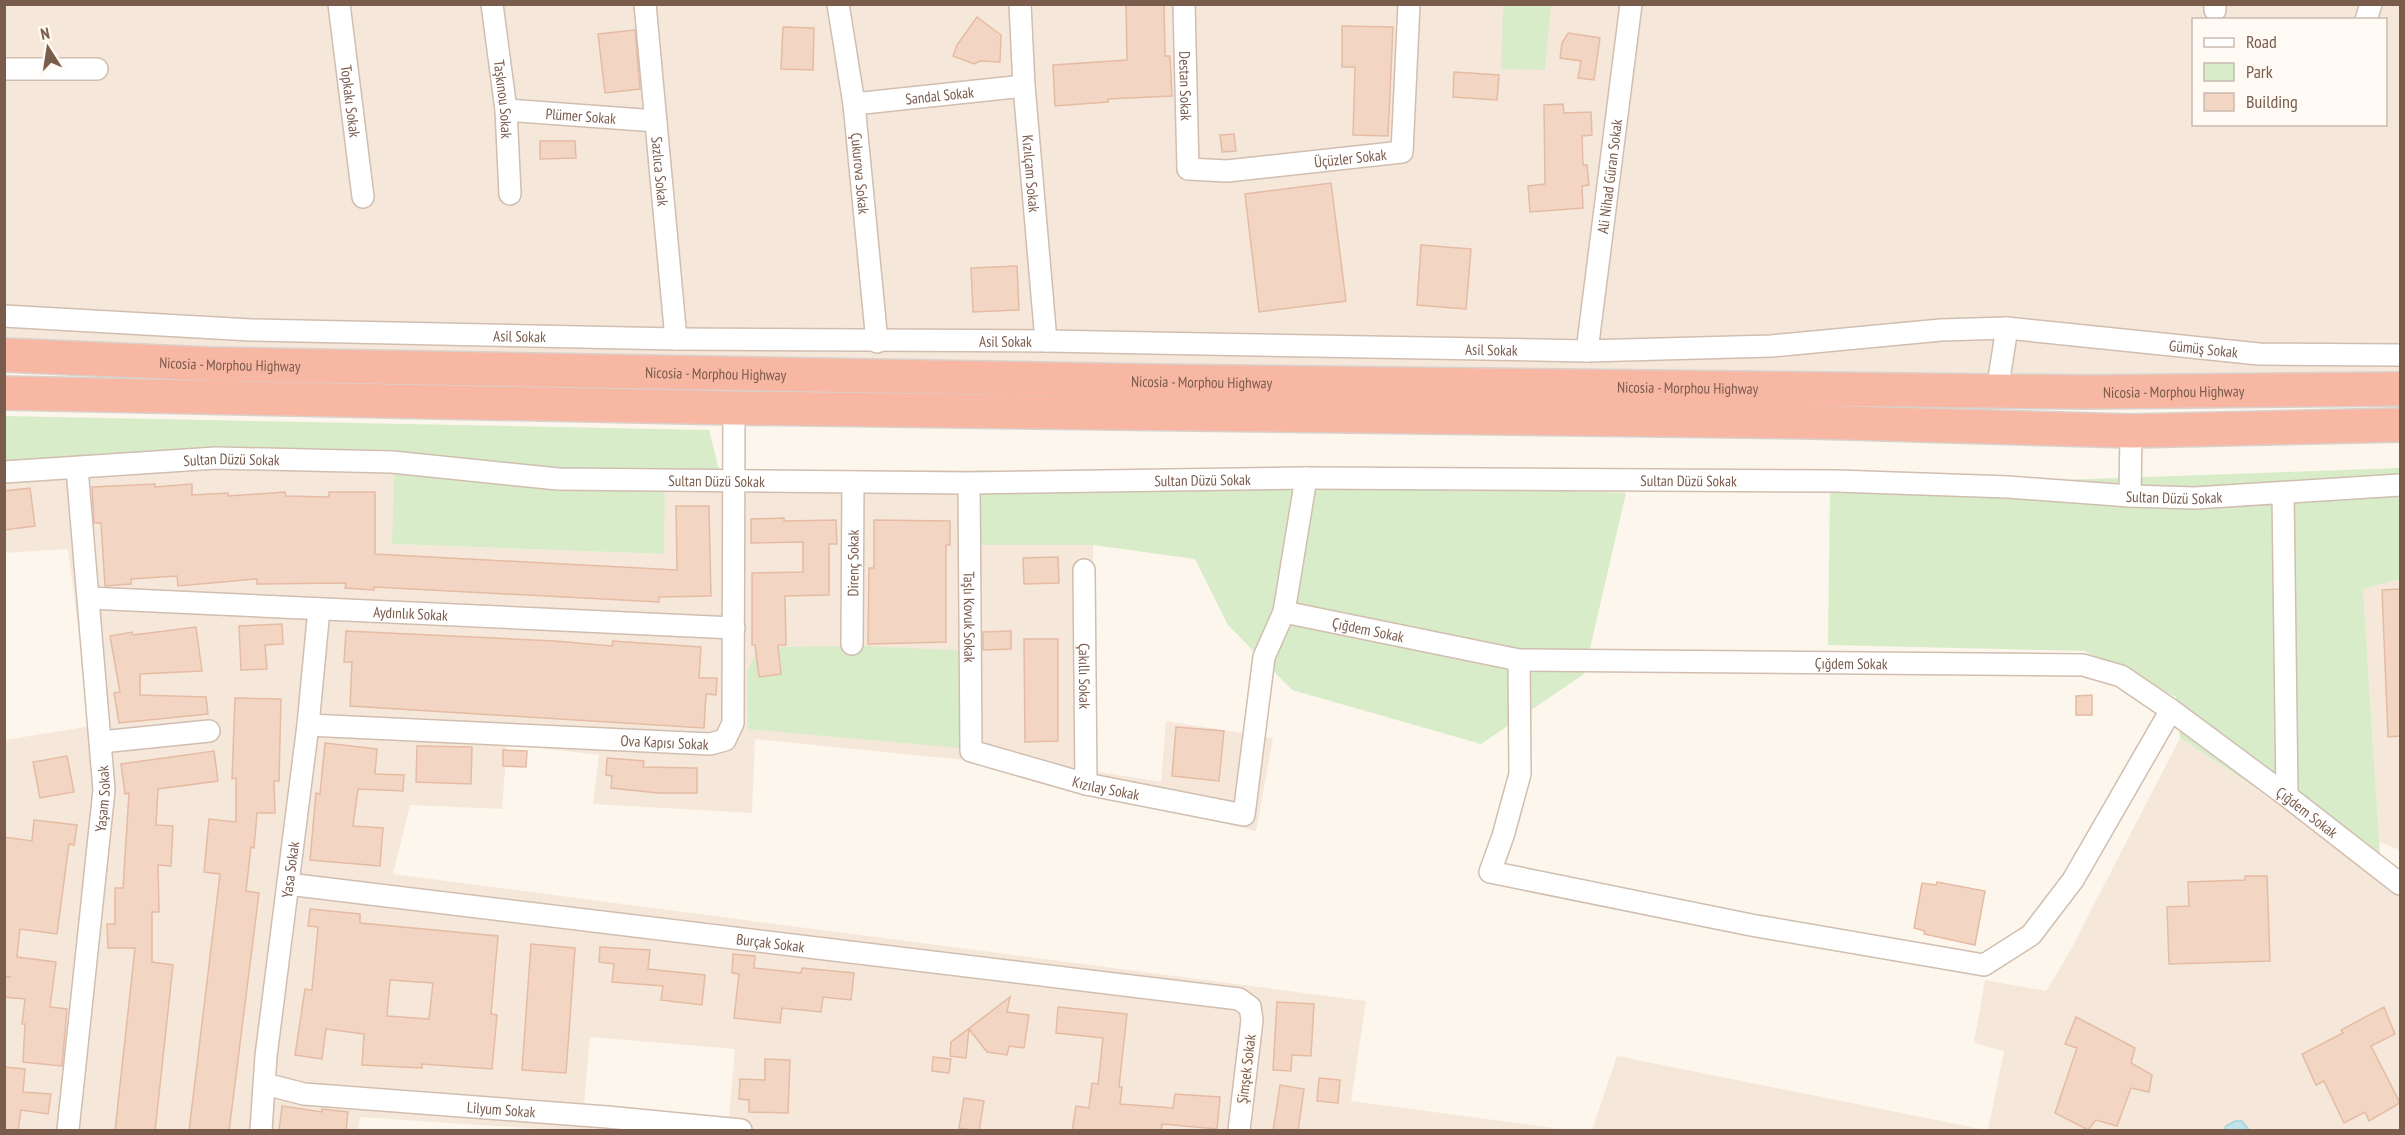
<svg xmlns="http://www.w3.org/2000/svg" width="2405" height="1135" font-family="'PT Sans Narrow',sans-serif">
  <rect width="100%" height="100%" fill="#fdf6ec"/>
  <g fill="#f5e8da" fill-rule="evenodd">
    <path d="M5,5H2400V380L5,354ZM2194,20H2386V124H2194Z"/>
    <path d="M210,447L395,450L393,544L663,554L664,470H978L980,545H1093L1094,771L1161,782L1166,721L1273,738L1256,831L964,760L755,739L752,813L593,804L599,755L507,744L502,809L410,805L393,874L1366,1001L1351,1101L1569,1130H555L360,1117L358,1130H5V740L91,726L68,549L5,553V462ZM590,1037L735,1049L729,1117L584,1105Z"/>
    <path d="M2400,579V850L2379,842L2363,588Z"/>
    <path d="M2180,738L2400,886V1130H1988L2004,1051L1974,1043L1985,980L2046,991L2069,953Z"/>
    <path d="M1617,1056L1986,1130H1592Z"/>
  </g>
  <g fill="#d8ecc9">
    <path d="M1503,5H1551L1545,70L1501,69Z"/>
    <path d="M5,416L709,430L719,470H665L664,554L392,544L395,450L210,447L5,462Z"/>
    <path d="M2400,468V579L2363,589L2381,871L2180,738L2176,697L2084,651L1828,645L1830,488Z"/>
    <path d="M978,470L1626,493L1584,674L1481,744L1292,690L1228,625L1195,559L1093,545H980Z"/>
    <path d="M864,646L972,651L971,749L748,729L747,672L759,647Z"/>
  </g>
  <path fill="#bfe3e8" stroke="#a5d3da" stroke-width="1.5" d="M2235,1121H2242L2249,1130H2224L2226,1126Z"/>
  <g fill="#f3d5c3" stroke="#e6bba3" stroke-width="1.5" fill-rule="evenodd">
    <path d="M1126,4H1164L1165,56H1170L1172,96L1108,99V102L1055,106L1053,65L1127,60Z"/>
    <path d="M977,17L1001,35L1000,62L980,61L974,64L953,56L957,45Z"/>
    <path d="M1342,26L1393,27L1388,136L1353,135L1355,67H1342Z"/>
    <path d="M783,27L814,28L813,70L781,69Z"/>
    <path d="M635,30L640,89L605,93L598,34Z"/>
    <path d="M1568,33L1600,38L1594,80L1578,78L1581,61L1560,58L1562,43Z"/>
    <path d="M1454,72L1499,75L1497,100L1453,97Z"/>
    <path d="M1563,104L1564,113L1591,112L1592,135L1582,136L1583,165H1587L1589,185L1582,186L1583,208L1530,212L1528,186L1545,184L1544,105Z"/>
    <path d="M1234,134L1236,151L1222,152L1220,135Z"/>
    <path d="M540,141H575L576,158L540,159Z"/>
    <path d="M1331,183L1346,301L1259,312L1245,194Z"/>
    <path d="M1421,245L1471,249L1466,309L1417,305Z"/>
    <path d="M1017,266L1019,310L973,312L971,268Z"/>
    <path d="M155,484V487L192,484V495L228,493V496L285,492L286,496L329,497V492H375V554L677,570L676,506H709L711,596L659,597V602L374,587V590L345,588L346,583L257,584V579L178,586L177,576L131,579V584L105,586L101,523H94L92,487Z"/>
    <path d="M30,488L35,526L4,530V491Z"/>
    <path d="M784,518V521L836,520L837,544H829V595L785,596L786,645H778L781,674L759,677L755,645H752V573L803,572V542L751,543V519Z"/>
    <path d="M874,520L950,521V545H946V642L868,644L869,568H874Z"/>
    <path d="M1058,557L1059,583L1024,584L1023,558Z"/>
    <path d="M2400,589V736L2388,737L2382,590Z"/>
    <path d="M282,624L283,644L265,645L267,669L241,670L239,626Z"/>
    <path d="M196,627L202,671L140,674V695L206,697L208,714L119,723L114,693L120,692L110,636L132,632L133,635Z"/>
    <path d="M346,631L555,641L612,646L613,641L701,647L699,678H717L716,695L706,694L704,728L350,706L352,662H344Z"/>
    <path d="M1011,631V649L983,650V632Z"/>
    <path d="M1024,639H1058V741L1025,742Z"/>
    <path d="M2092,695V715H2076V696Z"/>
    <path d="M235,698L281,699L279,781H274L275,813H257L254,848L251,847L246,891L259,893L229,1131H189L220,874L204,872L209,819L236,822V778L232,779Z"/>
    <path d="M1176,727L1224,731L1219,781L1172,776Z"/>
    <path d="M325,743L377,749L375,774L404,775L403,791L358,789L353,826L383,828L380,866L310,860L316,793L320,794Z"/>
    <path d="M417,746L472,747L471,784L416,782Z"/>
    <path d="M503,750L527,751L526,767L503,766Z"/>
    <path d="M214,751L218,781L158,789L156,825L173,826L171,866L158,865L159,912H152V962L173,965L155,1131H115L135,948H108L107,924H115V888H123L129,793L125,794L121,764Z"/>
    <path d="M67,756L74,792L40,798L33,762Z"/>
    <path d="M607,758L644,761L643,767L697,768V793H658L611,788L612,776L606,775Z"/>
    <path d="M34,820L77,825L74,845L69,844L57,934L20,929L17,957L56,962L50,1007L67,1009L62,1066L23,1062L25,1024H22L25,999L4,997V977H11L4,976V837L32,841Z"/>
    <path d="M2245,876H2267L2270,961L2169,964L2167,907L2189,906L2188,882L2245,880Z"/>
    <path d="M1937,882L1985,891L1975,945L1924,934L1925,931L1914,928L1922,883L1936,885Z"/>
    <path d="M310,909L360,914V923L498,936L491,1014L497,1015L492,1069L422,1064V1068L362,1065L364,1034L326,1029L322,1059L295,1055L305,989L312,990L318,927L308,926ZM390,980L433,983L429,1019L387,1016Z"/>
    <path d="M531,944L575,948L566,1073L522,1070Z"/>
    <path d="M600,947L650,950L648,969L705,975L702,1005L661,1000L663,986L612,982L614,964L599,962Z"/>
    <path d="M733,954L755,956L754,968L801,973L802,968L854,973L851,1000L823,997L821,1012L782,1008L780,1023L734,1018L739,974L732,973Z"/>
    <path d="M1010,997L1007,1012L1029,1015L1024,1048L1009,1046L1007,1055L987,1052L969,1029L966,1058L950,1056L951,1042Z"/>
    <path d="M1277,1002L1314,1004L1311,1056L1292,1055L1291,1071L1273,1070Z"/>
    <path d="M1058,1007L1127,1014L1119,1087H1122L1120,1104L1173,1108L1175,1094L1220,1097L1217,1129L1162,1124L1161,1131H1072L1076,1106L1089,1108L1092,1083L1098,1084L1103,1038L1056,1033Z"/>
    <path d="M2384,1007L2395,1034L2371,1046L2400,1103L2369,1121L2365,1112L2344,1123L2324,1081L2316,1085L2302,1054L2343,1033L2341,1030Z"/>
    <path d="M2076,1017L2135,1048L2131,1063L2152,1075L2149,1092L2131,1088L2117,1126L2096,1120L2088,1130L2055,1113L2077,1048L2065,1044Z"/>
    <path d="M933,1057L951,1059L949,1073L932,1071Z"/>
    <path d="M765,1059L790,1060L788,1113L749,1112V1100L739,1099L740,1079L765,1080Z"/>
    <path d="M4,1067L25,1069L23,1092L51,1094L48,1114L21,1110L18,1131H4Z"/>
    <path d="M1319,1078L1340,1080L1338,1103L1317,1101Z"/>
    <path d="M1280,1085L1304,1089L1298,1131H1273Z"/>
    <path d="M964,1098L984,1101L979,1131L959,1128Z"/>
    <path d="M282,1106L322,1112V1109L348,1112L346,1131H279Z"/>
  </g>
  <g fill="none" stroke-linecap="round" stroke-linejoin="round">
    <defs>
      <g id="street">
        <path id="s1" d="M339,4L363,197"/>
        <path id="s2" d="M492,4L506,110L510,194"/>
        <path id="s3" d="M645,4L676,339"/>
        <path id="s4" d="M838,4L854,104L877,342"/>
        <path id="s5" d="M1020,4L1024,86L1046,341"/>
        <path id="s6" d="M1184,4L1188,169L1227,171L1402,152L1409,4"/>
        <path d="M2215,10V4"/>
        <path d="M2366,20L2371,4"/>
        <path d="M4,69H97"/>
        <path id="s7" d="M854,104L1024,86"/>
        <path id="s8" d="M506,110L656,121"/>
        <path id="s9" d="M4,316L251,330L676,339L1046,341L1587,351L1771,346L1941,330L2007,328L2259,354L2400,355"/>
        <path id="s10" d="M1587,351L1631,4"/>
        <path d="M1997,391L2007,328"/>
        <path id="s11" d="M4,472L216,458L392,462L558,479L969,483L1306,478L1837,481L2008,487L2130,496L2195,498L2400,485"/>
        <path id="s12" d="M969,483L971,751L1086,784L1244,815L1264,657L1284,612L1306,478"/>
        <path d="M2283,493L2287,796"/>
        <path d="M2130,496L2131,431"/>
        <path id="s13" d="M1084,570L1086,784"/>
        <path id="s14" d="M89,598L734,628"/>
        <path id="s15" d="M1284,612L1519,660L2083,665L2121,676L2171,710L2287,796L2400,884"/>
        <path id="s16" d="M852,644L853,482"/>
        <path d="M1519,660L1520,774L1503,836L1490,872L1751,925L1984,965L2031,935L2073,880L2171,710"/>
        <path id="s17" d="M308,725L710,744L725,740L733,723L734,408"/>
        <path d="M101,742L209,731"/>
        <path id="s18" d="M288,884L1239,999L1250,1007L1252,1020L1239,1130"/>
        <path id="s19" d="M265,1084L304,1094L607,1117L741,1130"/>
        <path id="s20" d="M68,1130L104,790L77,468"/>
        <path id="s21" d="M261,1130L266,1056L308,725L319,609"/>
      </g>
      <g id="highway">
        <path id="s22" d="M4,355L210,364L1151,381L2085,392L2400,389"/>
        <path d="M4,393L734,408L1813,422L2131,431L2400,425"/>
      </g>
    </defs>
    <use href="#street" stroke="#d1beb0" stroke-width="24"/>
    <use href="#highway" stroke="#dad1cd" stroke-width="36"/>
    <use href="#street" stroke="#fff" stroke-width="21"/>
    <use href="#highway" stroke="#f7b7a3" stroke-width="33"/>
  </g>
  <g text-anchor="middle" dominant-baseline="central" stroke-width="4.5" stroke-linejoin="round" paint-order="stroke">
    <g font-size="15" fill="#7a5c4d" stroke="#fffaf3">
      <text stroke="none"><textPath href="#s6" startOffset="82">Destan Sokak</textPath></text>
      <text stroke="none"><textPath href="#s7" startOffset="86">Sandal Sokak</textPath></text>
      <text stroke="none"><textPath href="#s2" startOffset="96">Taşkınou Sokak</textPath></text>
      <text stroke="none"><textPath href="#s1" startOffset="98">Topkakı Sokak</textPath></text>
      <text stroke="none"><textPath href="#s8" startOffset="75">Plümer Sokak</textPath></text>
      <text stroke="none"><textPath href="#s6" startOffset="328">Üçüzler Sokak</textPath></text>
      <text stroke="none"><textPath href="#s3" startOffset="168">Sazlıca Sokak</textPath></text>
      <text stroke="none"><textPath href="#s4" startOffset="171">Çukurova Sokak</textPath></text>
      <text stroke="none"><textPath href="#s5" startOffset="170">Kızılçam Sokak</textPath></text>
      <text stroke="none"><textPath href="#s10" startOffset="176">Ali Nihad Güran Sokak</textPath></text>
      <text stroke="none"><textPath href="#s9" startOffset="516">Asil Sokak</textPath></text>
      <text stroke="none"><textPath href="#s9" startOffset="1002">Asil Sokak</textPath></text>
      <text stroke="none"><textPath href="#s9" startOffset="2202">Gümüş Sokak</textPath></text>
      <text stroke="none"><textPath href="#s9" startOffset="1488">Asil Sokak</textPath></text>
      <text stroke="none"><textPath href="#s22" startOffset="226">Nicosia - Morphou Highway</textPath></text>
      <text stroke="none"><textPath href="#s22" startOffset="712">Nicosia - Morphou Highway</textPath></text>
      <text stroke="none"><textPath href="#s22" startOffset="1198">Nicosia - Morphou Highway</textPath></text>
      <text stroke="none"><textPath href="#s22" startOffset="1684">Nicosia - Morphou Highway</textPath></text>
      <text stroke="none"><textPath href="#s22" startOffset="2170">Nicosia - Morphou Highway</textPath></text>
      <text stroke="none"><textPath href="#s11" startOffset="228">Sultan Düzü Sokak</textPath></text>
      <text stroke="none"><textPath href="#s11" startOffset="1200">Sultan Düzü Sokak</textPath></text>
      <text stroke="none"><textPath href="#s11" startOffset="714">Sultan Düzü Sokak</textPath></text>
      <text stroke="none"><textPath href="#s11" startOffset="1686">Sultan Düzü Sokak</textPath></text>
      <text stroke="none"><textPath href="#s11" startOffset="2172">Sultan Düzü Sokak</textPath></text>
      <text stroke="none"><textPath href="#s16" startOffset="81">Direnç Sokak</textPath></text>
      <text stroke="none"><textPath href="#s14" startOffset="322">Aydınlık Sokak</textPath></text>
      <text stroke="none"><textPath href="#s12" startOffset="134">Taşlı Kovuk Sokak</textPath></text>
      <text stroke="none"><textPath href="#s15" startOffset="86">Çığdem Sokak</textPath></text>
      <text stroke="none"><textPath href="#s15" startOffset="572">Çığdem Sokak</textPath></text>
      <text stroke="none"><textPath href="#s13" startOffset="106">Çakıllı Sokak</textPath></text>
      <text stroke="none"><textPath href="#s17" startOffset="357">Ova Kapısı Sokak</textPath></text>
      <text stroke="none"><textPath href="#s12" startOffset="408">Kızılay Sokak</textPath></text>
      <text stroke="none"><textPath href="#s20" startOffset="333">Yaşam Sokak</textPath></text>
      <text stroke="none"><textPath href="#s15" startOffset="1074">Çığdem Sokak</textPath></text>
      <text stroke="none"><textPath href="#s21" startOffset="262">Yasa Sokak</textPath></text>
      <text stroke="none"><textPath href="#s18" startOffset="486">Burçak Sokak</textPath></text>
      <text transform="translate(1246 1069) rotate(-83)">Şimşek Sokak</text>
      <text stroke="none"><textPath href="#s19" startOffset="238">Lilyum Sokak</textPath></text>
    </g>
  </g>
  <rect width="2405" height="1135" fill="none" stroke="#7a5c4d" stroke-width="12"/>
  <rect x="2192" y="18" width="195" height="108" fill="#fffaf3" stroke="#cabbb1" stroke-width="1.5"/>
  <rect x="2204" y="38" width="30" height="9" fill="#ffffff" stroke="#cabbb1" stroke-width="1.5"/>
  <text x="2246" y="48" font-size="18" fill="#7a5c4d">Road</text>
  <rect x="2204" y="63" width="30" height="18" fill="#d8ecc9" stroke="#cabbb1" stroke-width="1.5"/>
  <text x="2246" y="78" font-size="18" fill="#7a5c4d">Park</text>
  <rect x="2204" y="93" width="30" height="18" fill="#f3d5c3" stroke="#cabbb1" stroke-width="1.5"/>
  <text x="2246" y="108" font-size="18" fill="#7a5c4d">Building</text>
  <g transform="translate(48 48) rotate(348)" stroke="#fffaf3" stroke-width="4.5" paint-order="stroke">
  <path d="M0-4.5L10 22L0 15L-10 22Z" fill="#7a5c4d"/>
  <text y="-9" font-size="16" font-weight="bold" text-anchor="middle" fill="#7a5c4d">N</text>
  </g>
</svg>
